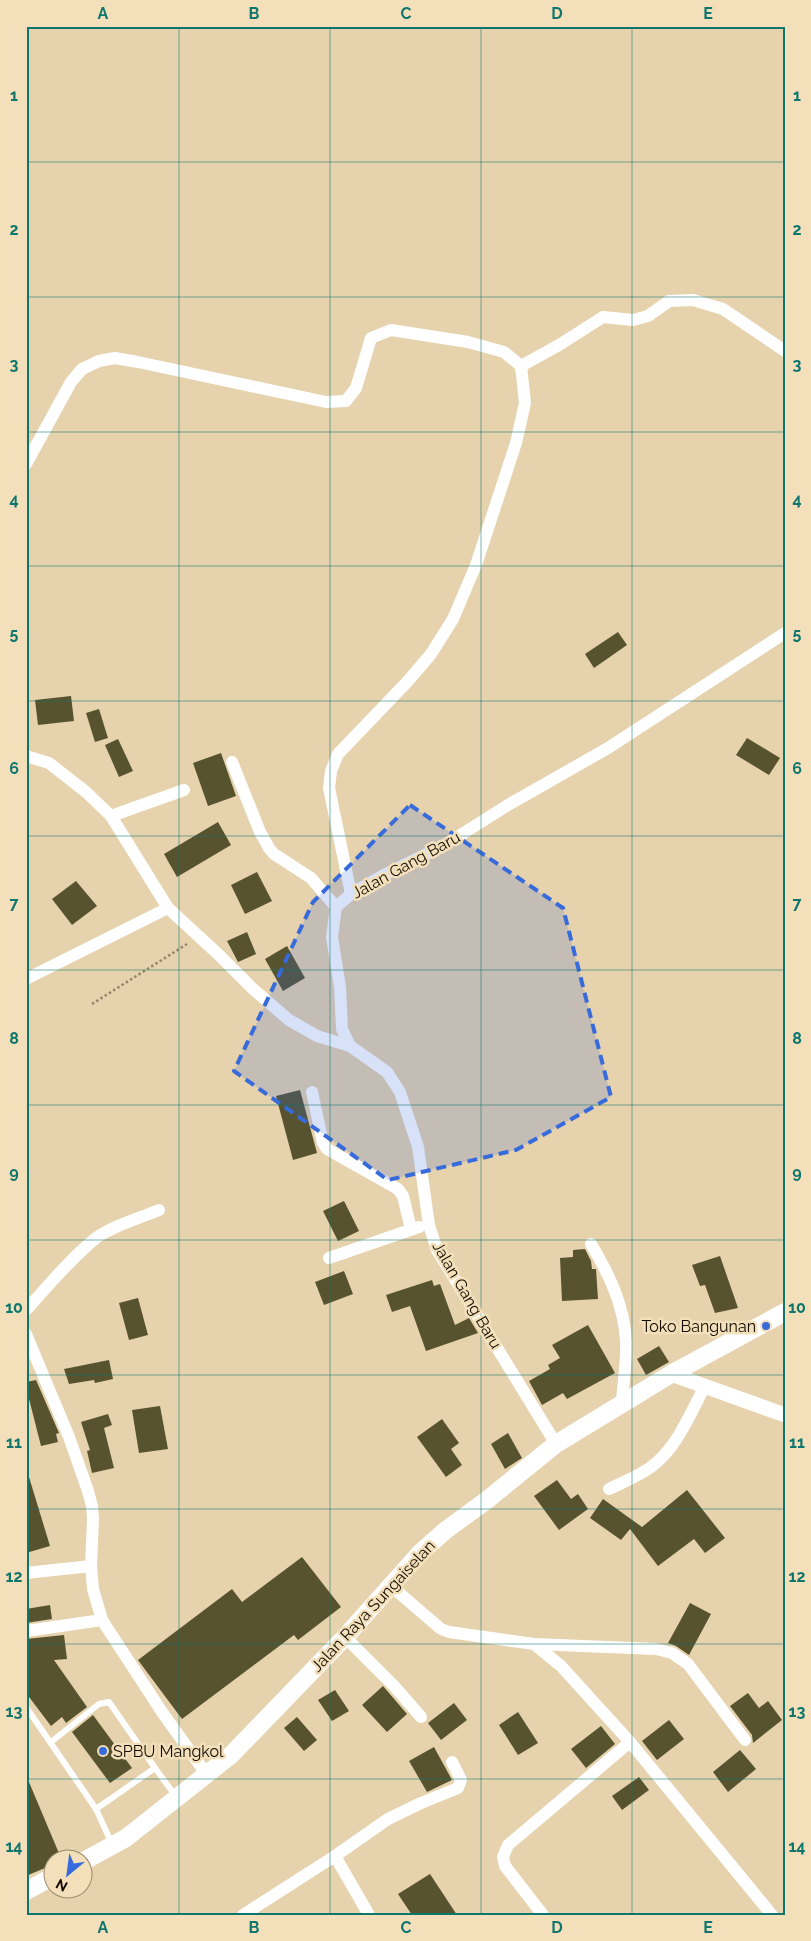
<svg xmlns="http://www.w3.org/2000/svg" width="811" height="1941" font-family="Raleway,sans-serif">
  <rect width="100%" height="100%" fill="#e6d2ad"/>
  <g fill="#57532f">
    <path d="M618,632L627,645L594,668L585,654Z"/>
    <path d="M71,696L74,721L38,725L35,700Z"/>
    <path d="M99,709L108,738L95,742L86,713Z"/>
    <path d="M747,738L780,758L769,775L736,755Z"/>
    <path d="M118,739L133,771L119,777L105,745Z"/>
    <path d="M221,753L236,796L208,806L193,763Z"/>
    <path d="M218,822L231,845L177,877L164,854Z"/>
    <path d="M257,872L272,901L245,914L231,885Z"/>
    <path d="M76,881L97,906L72,925L52,899Z"/>
    <path d="M247,932L256,954L238,962L227,941Z"/>
    <path d="M287,946L305,978L283,991L265,959Z"/>
    <path d="M300,1090L317,1153L293,1160L276,1096Z"/>
    <path d="M344,1201L359,1231L338,1241L323,1211Z"/>
    <path d="M585,1249L591,1261L592,1269H596L598,1299L562,1301L560,1258L573,1257V1250Z"/>
    <path d="M720,1256L738,1308L715,1313L705,1285L700,1286L692,1265Z"/>
    <path d="M344,1271L353,1294L324,1305L315,1282Z"/>
    <path d="M432,1280L434,1286L440,1284L455,1325L469,1318L478,1333L426,1351L410,1306L392,1312L386,1295Z"/>
    <path d="M138,1298L148,1335L129,1340L119,1303Z"/>
    <path d="M588,1325L615,1373L567,1399L563,1393L542,1405L529,1381L550,1369L548,1365L560,1358L552,1345Z"/>
    <path d="M659,1346L669,1362L646,1375L637,1359Z"/>
    <path d="M109,1360L113,1379L95,1383L94,1380L69,1384L64,1369Z"/>
    <path d="M36,1380L59,1433L56,1434L58,1442L41,1446L26,1387V1382Z"/>
    <path d="M160,1406L168,1449L139,1453L132,1410Z"/>
    <path d="M108,1414L112,1425L104,1428L114,1468L92,1473L87,1451L90,1450L81,1422Z"/>
    <path d="M442,1419L459,1443L451,1449L462,1465L446,1477L417,1437Z"/>
    <path d="M508,1433L522,1458L505,1469L491,1444Z"/>
    <path d="M29,1477L50,1546L26,1553V1478Z"/>
    <path d="M557,1480L571,1499L578,1494L588,1509L559,1530L534,1496Z"/>
    <path d="M687,1490L725,1538L705,1553L694,1539L658,1566L630,1529L621,1540L590,1518L603,1499L642,1527Z"/>
    <path d="M302,1557L341,1607L298,1640L294,1635L182,1719L138,1660L232,1589L242,1602Z"/>
    <path d="M690,1603L711,1614L689,1655L676,1646L668,1643Z"/>
    <path d="M50,1605L52,1619L26,1623V1609Z"/>
    <path d="M64,1635L67,1659L54,1660L87,1707L66,1723L62,1717L51,1726L26,1693V1639Z"/>
    <path d="M383,1686L407,1714L387,1732L362,1705Z"/>
    <path d="M335,1690L349,1711L332,1721L318,1700Z"/>
    <path d="M748,1693L759,1708L768,1701L782,1720L753,1743L752,1735L730,1706Z"/>
    <path d="M454,1703L467,1720L441,1740L428,1723Z"/>
    <path d="M518,1712L538,1743L518,1755L499,1725Z"/>
    <path d="M93,1715L132,1768L110,1783L72,1732Z"/>
    <path d="M297,1717L317,1740L304,1751L284,1728Z"/>
    <path d="M669,1720L684,1739L657,1760L642,1741Z"/>
    <path d="M601,1726L615,1744L586,1768L571,1749Z"/>
    <path d="M434,1747L452,1780L427,1792L409,1761Z"/>
    <path d="M740,1750L756,1769L728,1792L713,1772Z"/>
    <path d="M26,1775L61,1858H52V1865L26,1876Z"/>
    <path d="M639,1777L649,1790L622,1810L612,1796Z"/>
    <path d="M430,1874L457,1915H412L398,1894Z"/>
  </g>
  <g fill="none" stroke-linecap="round" stroke-linejoin="round">
    <path stroke="#95866b" stroke-width="2.5" stroke-dasharray="2.5 2.5" stroke-linecap="butt" d="M92,1004L187,944"/>
    <g stroke="#fff" stroke-width="6">
      <path d="M26,1707L96,1809"/>
      <path d="M51,1742L99,1704L109,1702L155,1768"/>
      <path d="M112,1844L96,1809L155,1768L177,1798"/>
    </g>
    <g stroke="#fff" stroke-width="12">
      <path d="M521,366L559,345L603,317L633,320L648,316L669,301L693,300L723,309L785,351"/>
      <path d="M26,464L71,382L82,369L99,361L115,358L138,362L326,402L346,401L356,388L371,338L391,330L468,342L504,352L521,366L525,403L516,443L476,565L453,619L431,654L408,681L338,754L331,771L329,788L351,894"/>
      <path d="M26,756L49,763L86,792L111,816L168,908L219,955L252,988L289,1020L317,1036L350,1046"/>
      <path d="M232,762L260,832L269,848L274,854L311,878L336,907"/>
      <path d="M111,816L184,790"/>
      <path d="M26,979L168,908"/>
      <path d="M312,1092L323,1143L327,1149L398,1189L403,1196L411,1229"/>
      <path d="M591,1244C609,1274 624,1305 626,1341C627,1361 623,1383 622,1403"/>
      <path d="M329,1258L419,1227"/>
      <path d="M26,1310C48,1286 70,1259 96,1238C112,1226 140,1218 159,1210"/>
      <path d="M26,1334L69,1437L88,1491L92,1506L93,1519L91,1566L93,1589L102,1620L162,1712L207,1775"/>
      <path d="M556,1444L437,1250L429,1225L418,1147L400,1092L387,1072L350,1046L342,1029L340,987L332,937L336,907L351,894L382,876L443,846L508,805L608,748L785,633"/>
      <path d="M609,1489C623,1482 639,1476 651,1467C677,1448 690,1414 705,1386"/>
      <path d="M26,1573L91,1566"/>
      <path d="M391,1586L441,1629L449,1632L534,1644L561,1666L630,1742L772,1915"/>
      <path d="M26,1631L102,1620"/>
      <path d="M345,1637L395,1687L421,1717"/>
      <path d="M534,1644L656,1649L672,1653L688,1664L745,1740"/>
      <path d="M335,1856L369,1915"/>
      <path d="M243,1915L335,1856L388,1819L421,1803L458,1788L461,1780L452,1762"/>
      <path d="M543,1915L505,1866L503,1857L508,1845L630,1742"/>
    </g>
    <path stroke="#fff" stroke-width="15" d="M671,1374L785,1415"/>
    <g stroke="#fff" stroke-width="18">
      <path d="M82,1862L126,1838L231,1755L345,1637L421,1552L446,1530L487,1500L556,1444L671,1374L785,1312"/>
      <path d="M26,1891L52,1877"/>
    </g>
  </g>
  <path fill="#376bdb" fill-opacity="0.2" stroke="#376bdb" stroke-width="4" stroke-dasharray="10 6" stroke-linejoin="round" d="M410,805L563,908L611,1097L516,1150L388,1180L234,1071L313,902Z"/>
  <path fill="none" stroke="#0f766e" stroke-width="1" stroke-opacity="0.55" d="M179,26V1915M330,26V1915M481,26V1915M632,26V1915M26,162H785M26,297H785M26,432H785M26,566H785M26,701H785M26,836H785M26,970H785M26,1105H785M26,1240H785M26,1375H785M26,1509H785M26,1644H785M26,1779H785"/>
  <g fill="#376bdb" stroke="#f3dfb9" stroke-width="2">
    <circle cx="766" cy="1326" r="5"/>
    <circle cx="103" cy="1751" r="5"/>
  </g>
  <g text-anchor="middle" dominant-baseline="central" stroke-width="5" stroke-linejoin="round" paint-order="stroke">
    <g font-size="16" fill="#120c02" stroke="#f3dfb9">
      <text transform="translate(406 865) rotate(-29)">Jalan Gang Baru</text>
      <text transform="translate(467 1295) rotate(60)">Jalan Gang Baru</text>
      <text transform="translate(373 1606) rotate(-47)">Jalan Raya Sungaiselan</text>
    </g>
    <g font-size="16" fill="#120c02" stroke="#f3dfb9" text-anchor="end">
      <text x="756" y="1326">Toko Bangunan</text>
      <text x="113" y="1751" text-anchor="start">SPBU Mangkol</text>
    </g>
  </g>
  <rect width="811" height="1941" fill="none" stroke="#f3dfb9" stroke-width="55"/>
  <g transform="translate(68 1874) rotate(209)"><circle r="24" fill="#f3dfb9" stroke="#998b70"/>
  <path d="M0-4L9 19L0 12L-9 19Z" fill="#376bdb"/>
  <text y="-8" font-size="14" font-weight="bold" text-anchor="middle" fill="#120c02">N</text>
  </g>
  <rect x="28" y="28" width="756" height="1886" fill="none" stroke="#0f766e" stroke-width="2"/>
  <g font-size="16" text-anchor="middle" font-weight="bold" fill="#0f766e">
    <text x="103" y="19">A</text>
    <text x="254" y="19">B</text>
    <text x="406" y="19">C</text>
    <text x="557" y="19">D</text>
    <text x="708" y="19">E</text>
    <text x="14" y="101">1</text>
    <text x="797" y="101">1</text>
    <text x="14" y="235">2</text>
    <text x="797" y="235">2</text>
    <text x="14" y="370">3</text>
    <text x="797" y="370">3</text>
    <text x="14" y="505">4</text>
    <text x="797" y="505">4</text>
    <text x="14" y="639">5</text>
    <text x="797" y="639">5</text>
    <text x="14" y="774">6</text>
    <text x="797" y="774">6</text>
    <text x="14" y="909">7</text>
    <text x="797" y="909">7</text>
    <text x="14" y="1044">8</text>
    <text x="797" y="1044">8</text>
    <text x="14" y="1178">9</text>
    <text x="797" y="1178">9</text>
    <text x="14" y="1313">10</text>
    <text x="797" y="1313">10</text>
    <text x="14" y="1448">11</text>
    <text x="797" y="1448">11</text>
    <text x="14" y="1582">12</text>
    <text x="797" y="1582">12</text>
    <text x="14" y="1717">13</text>
    <text x="797" y="1717">13</text>
    <text x="14" y="1852">14</text>
    <text x="797" y="1852">14</text>
    <text x="103" y="1933">A</text>
    <text x="254" y="1933">B</text>
    <text x="406" y="1933">C</text>
    <text x="557" y="1933">D</text>
    <text x="708" y="1933">E</text>
  </g>
</svg>
